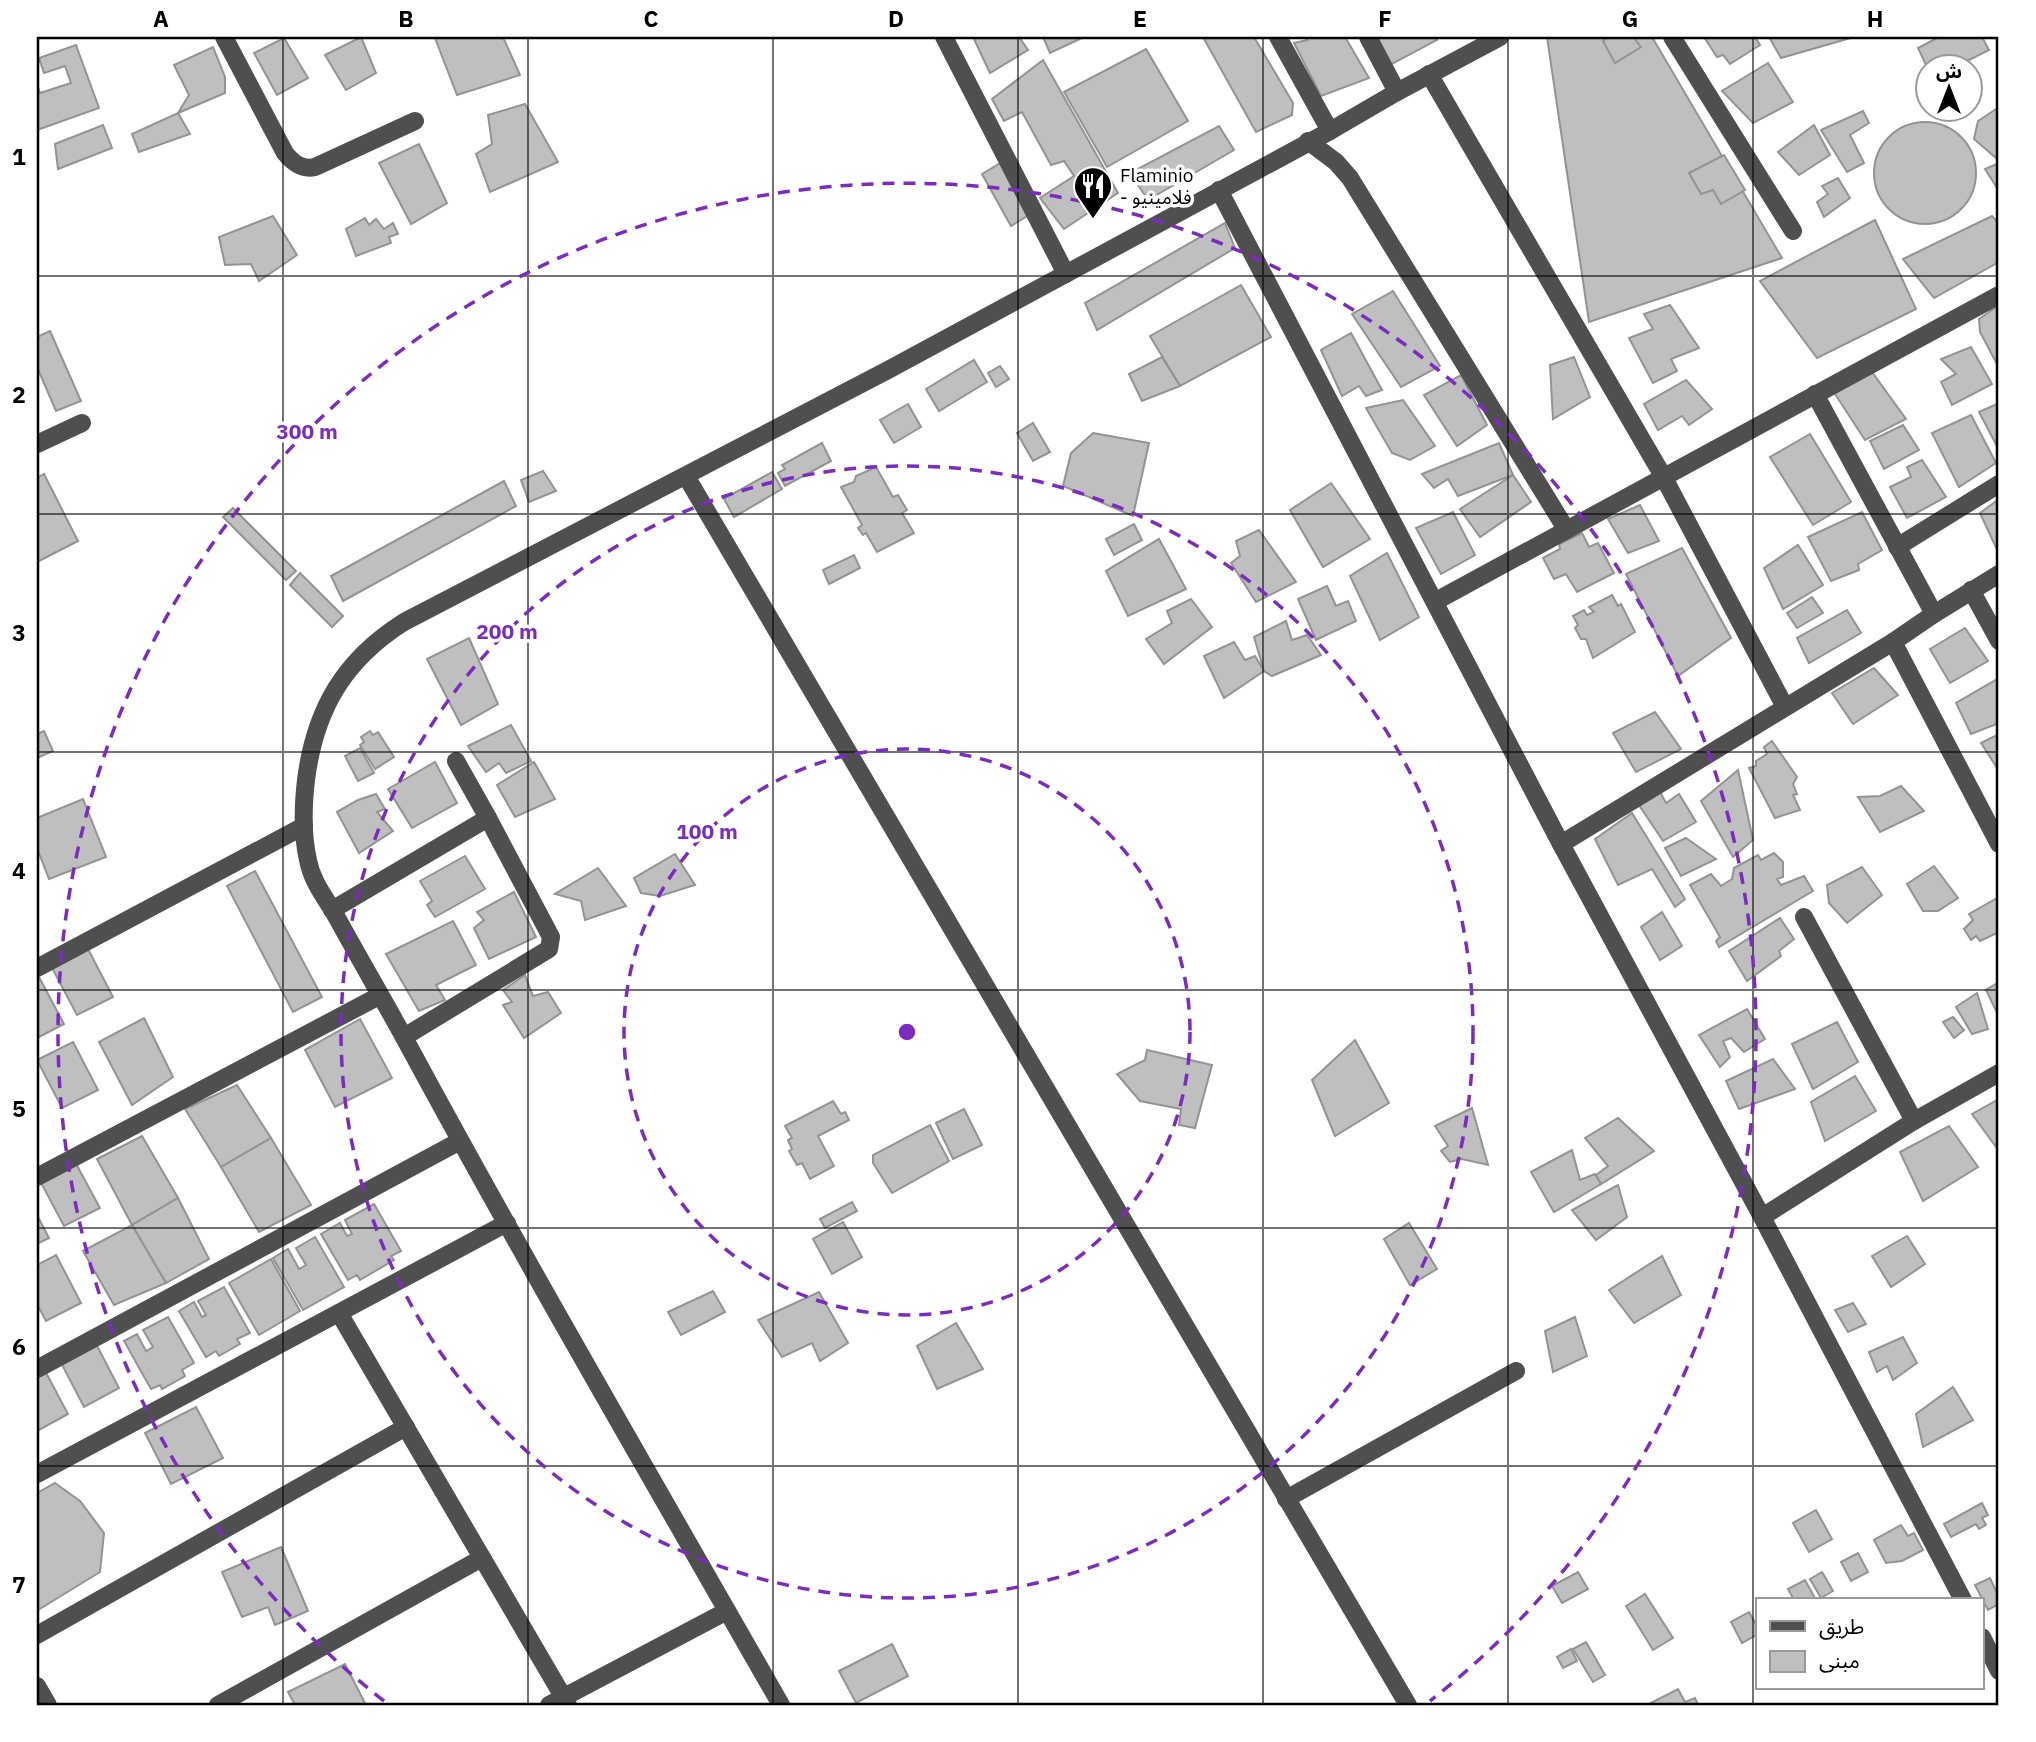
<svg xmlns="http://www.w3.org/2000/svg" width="2036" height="1742" font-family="'IBM Plex Sans','Noto Sans Arabic',sans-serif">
  <rect width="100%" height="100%" fill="#fff"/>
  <g fill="#bfbfbf" stroke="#939393" stroke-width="2">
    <path d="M361,37L376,73L346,90L325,55Z"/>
    <path d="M437,37H503L520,75L457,95L435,38Z"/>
    <path d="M973,37H1019L1028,50L990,73Z"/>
    <path d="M1043,37H1084L1050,53Z"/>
    <path d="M1203,37H1254L1293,103L1292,115L1256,132Z"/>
    <path d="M1305,37H1345L1369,78L1321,96L1294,43L1307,40Z"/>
    <path d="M1376,37H1435L1437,40L1390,65Z"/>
    <path d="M1547,37H1652L1782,258L1589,322Z"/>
    <path d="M1608,37H1633L1641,47L1615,63L1603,41Z"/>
    <path d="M1704,37H1755L1760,45L1730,64L1723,55L1717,57Z"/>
    <path d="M1769,37H1854L1781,58Z"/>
    <path d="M1939,37H1982L1989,50L1957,66L1927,67L1918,48Z"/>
    <path d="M284,38L308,78L277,95L254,53Z"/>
    <path d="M76,45L99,108L37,130V84L40,93L71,83L65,66L44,73L39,58Z"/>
    <path d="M213,47L225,77V93L178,113L189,95L174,65Z"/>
    <path d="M1146,49L1188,121L1107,167L1064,92Z"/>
    <path d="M1043,60L1118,193L1064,229L1040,198L1074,176L1064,161L1051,165L1022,112L1004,121L992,99Z"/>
    <path d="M1768,63L1793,102L1753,123L1722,91Z"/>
    <path d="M525,104L558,162L490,192L476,154L492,144L488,115Z"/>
    <path d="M1999,107V154L1996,158L1974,139L1978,121Z"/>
    <path d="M1863,111L1869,123L1850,135L1864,163L1847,172L1821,130Z"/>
    <path d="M178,113L190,134L139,152L132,134Z"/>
    <circle cx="1925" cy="173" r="51"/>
    <path d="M103,125L112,148L58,169L55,144Z"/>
    <path d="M1814,125L1830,155L1799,175L1778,152Z"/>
    <path d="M1219,126L1234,150L1148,200L1130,173Z"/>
    <path d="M419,144L447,203L411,224L379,163Z"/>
    <path d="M1724,155L1745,190L1721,204L1713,190L1701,194L1689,173Z"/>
    <path d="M1007,159L1027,216L1011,226L982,174Z"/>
    <path d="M1999,163V191L1985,169Z"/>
    <path d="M1838,178L1850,198L1824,217L1817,202L1828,194L1822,186Z"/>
    <path d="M273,216L297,255L259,281L251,264L225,265L219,237Z"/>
    <path d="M1992,216L1999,224V262L1934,298L1903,259Z"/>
    <path d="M365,218L369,225L376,219L384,229L393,223L398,234L389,237L391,243L356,256L346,229Z"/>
    <path d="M1875,220L1916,309L1817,358L1760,281Z"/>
    <path d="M1225,223L1235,248L1097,330L1085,303Z"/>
    <path d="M1241,285L1271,337L1180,386L1150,336Z"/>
    <path d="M1393,291L1440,366L1401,387L1352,314Z"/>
    <path d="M1670,305L1699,348L1671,359L1677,371L1653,383L1629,338L1653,329L1644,314Z"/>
    <path d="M1999,305V368L1980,332L1979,319Z"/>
    <path d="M50,331L81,401L56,411L37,367V337Z"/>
    <path d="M1351,333L1382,390L1366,396L1359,386L1342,396L1321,350Z"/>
    <path d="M1971,347L1992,384L1952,405L1941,382L1956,374L1941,359Z"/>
    <path d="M1162,357L1180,386L1142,401L1129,374Z"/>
    <path d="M1574,357L1590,397L1553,419L1550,365Z"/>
    <path d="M974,360L987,382L939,411L926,389Z"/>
    <path d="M1000,366L1009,379L996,387L988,373Z"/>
    <path d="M1872,372L1906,419L1865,440L1833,391Z"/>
    <path d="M1461,375L1487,425L1457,446L1424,395Z"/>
    <path d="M1686,380L1712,409L1689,425L1682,416L1658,430L1644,404Z"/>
    <path d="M1403,400L1435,446L1410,460L1392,453L1366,408Z"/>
    <path d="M1999,403V450L1979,412Z"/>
    <path d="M908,404L921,427L894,443L880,420Z"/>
    <path d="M1971,415L1996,463L1959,487L1932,433Z"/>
    <path d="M1033,423L1050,452L1033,461L1017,433Z"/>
    <path d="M1903,425L1919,450L1884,469L1870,441Z"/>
    <path d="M1093,433L1149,443L1133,516L1063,486L1071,453Z"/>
    <path d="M1810,434L1851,502L1813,525L1770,457Z"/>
    <path d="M822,443L831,461L785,486L778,473L785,469L782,465Z"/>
    <path d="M1499,443L1513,475L1458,496L1448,479L1434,488L1422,474Z"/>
    <path d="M1922,460L1946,497L1907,518L1890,487L1911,477L1907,467Z"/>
    <path d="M876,467L893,497L898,495L907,510L902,513L914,533L877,552L866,533L863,535L858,528L862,525L841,487L854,482L856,476Z"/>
    <path d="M543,471L556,491L529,502L521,480Z"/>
    <path d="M772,472L782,489L734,517L724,499Z"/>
    <path d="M44,474L78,541L37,562V478Z"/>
    <path d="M1513,475L1531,502L1480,537L1460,509Z"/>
    <path d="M504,481L516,506L343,601L331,576Z"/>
    <path d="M1331,483L1370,539L1323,567L1290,510Z"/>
    <path d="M1999,499V554L1980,513Z"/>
    <path d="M1640,505L1659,541L1628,553L1608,519Z"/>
    <path d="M233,508L296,571L286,580L223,517Z"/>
    <path d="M1453,512L1475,555L1441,574L1416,528Z"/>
    <path d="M1862,512L1882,550L1858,564L1859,570L1831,581L1808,537Z"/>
    <path d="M1134,524L1142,540L1114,555L1106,539Z"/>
    <path d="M1259,530L1296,582L1256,602L1231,563L1240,556L1236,541Z"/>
    <path d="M1582,533L1589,547L1598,543L1614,573L1577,592L1566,574L1554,579L1543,558L1560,549L1559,544Z"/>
    <path d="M1159,539L1186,589L1128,616L1106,571Z"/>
    <path d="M1798,545L1823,585L1783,609L1764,568Z"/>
    <path d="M1682,548L1731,638L1678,676L1626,574Z"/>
    <path d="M1387,553L1419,617L1380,640L1350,576Z"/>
    <path d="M854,555L860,568L829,584L823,570Z"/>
    <path d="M300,573L343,616L332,627L290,585Z"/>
    <path d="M1327,586L1336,606L1348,601L1356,621L1316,640L1298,599Z"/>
    <path d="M1612,595L1618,606L1621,604L1635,632L1593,658L1586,639H1581L1575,628L1578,625L1573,616L1584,610L1587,615L1594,612L1589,607Z"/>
    <path d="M1812,597L1823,613L1797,628L1787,613Z"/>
    <path d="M1191,599L1212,627L1164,664L1146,639L1172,623L1167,611Z"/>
    <path d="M1847,610L1861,633L1809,663L1797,638Z"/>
    <path d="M1286,621L1292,640L1307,635L1321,655L1272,676L1264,671L1254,637Z"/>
    <path d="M1965,628L1988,661L1950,683L1930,649Z"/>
    <path d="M469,638L498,704L461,725L427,659Z"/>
    <path d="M1234,642L1245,660L1255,656L1264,671L1224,698L1204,656Z"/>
    <path d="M1874,668L1898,695L1853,724L1832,693Z"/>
    <path d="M1999,678V723L1971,734L1956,703Z"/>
    <path d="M1655,712L1681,749L1636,772L1613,733Z"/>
    <path d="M511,725L531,761L506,773L499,763L486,772L468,746Z"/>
    <path d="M44,731L53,751L37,758V734Z"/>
    <path d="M370,731L373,735L378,732L394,757L375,769L360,745L364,742L361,737Z"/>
    <path d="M1999,734V771L1981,743Z"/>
    <path d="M1772,741L1797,777L1793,784L1797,794L1793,795L1800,810L1775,818L1749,768L1756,766V761L1767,754L1764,747Z"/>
    <path d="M360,748L374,773L358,781L345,756Z"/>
    <path d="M435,762L457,803L412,828L388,789Z"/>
    <path d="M534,762L555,799L515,817L497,785Z"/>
    <path d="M1738,770L1753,840L1733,857L1701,801Z"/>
    <path d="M1901,786L1924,811L1880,832L1858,797L1880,796Z"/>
    <path d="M1659,790L1666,803L1679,794L1696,822L1663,841L1637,802Z"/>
    <path d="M376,794L385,809L377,812L393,831L359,853L337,812L358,800Z"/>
    <path d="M83,799L106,857L49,879L37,848V818Z"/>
    <path d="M1632,813L1685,899L1675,907L1652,869L1618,885L1595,839Z"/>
    <path d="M1686,838L1716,859L1681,876L1665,848Z"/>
    <path d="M1774,853L1783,862V877L1777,879L1781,885L1804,876L1813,891L1719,947L1716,941L1720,937L1690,885L1711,874L1721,886L1732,879L1734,868L1758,855L1761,860Z"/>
    <path d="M675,854L695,885L660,896L641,893L634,878Z"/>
    <path d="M465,856L485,889L435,917L427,905L432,901L420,881Z"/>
    <path d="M1934,866L1958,898L1938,911H1923L1907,884Z"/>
    <path d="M1862,867L1882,895L1847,923L1829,903L1827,885Z"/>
    <path d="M598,868L626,906L585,920L581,901L555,894Z"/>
    <path d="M255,871L322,997L293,1012L227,886Z"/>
    <path d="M514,892L536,937L489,959L474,928L484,920L477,912Z"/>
    <path d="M1999,897V932L1980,941L1976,936L1971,940L1964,929L1973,920L1969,914Z"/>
    <path d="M1662,912L1682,946L1660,960L1641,927Z"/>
    <path d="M1780,918L1794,939L1779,951L1781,956L1747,981L1729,951Z"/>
    <path d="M453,921L476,965L436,985L445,1000L419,1011L386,954Z"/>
    <path d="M88,949L113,997L77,1015L52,968Z"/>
    <path d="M525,975L533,996L548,992L561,1013L524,1038L503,1005L512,1002L503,990Z"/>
    <path d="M39,977L64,1024L37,1038V978Z"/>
    <path d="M1999,982V1017L1986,990Z"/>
    <path d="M1977,993L1988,1029L1972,1034L1956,1007Z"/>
    <path d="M1747,1009L1765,1039L1744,1052L1731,1038L1723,1041L1730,1057L1720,1067L1699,1035Z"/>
    <path d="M1953,1017L1964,1030L1954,1038L1943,1022Z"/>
    <path d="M144,1018L173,1077L132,1105L99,1042Z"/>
    <path d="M360,1019L392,1078L335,1107L305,1050Z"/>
    <path d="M1837,1022L1858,1062L1813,1089L1792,1044Z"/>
    <path d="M1355,1040L1389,1103L1335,1136L1312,1080Z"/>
    <path d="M73,1042L98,1090L62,1108L37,1060Z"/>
    <path d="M1147,1050L1212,1065L1195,1128L1179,1125L1181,1109L1140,1101L1117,1074L1145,1060Z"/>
    <path d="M1773,1059L1795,1089L1739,1109L1726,1081Z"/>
    <path d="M1855,1076L1876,1111L1825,1141L1811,1102Z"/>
    <path d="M237,1085L271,1138L221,1167L185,1109Z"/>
    <path d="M1999,1099V1151L1972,1114Z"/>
    <path d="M833,1101L841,1114L845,1112L849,1120L818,1136L834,1166L810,1179L802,1163L797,1165L789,1151L792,1149L788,1140L792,1138L785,1126Z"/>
    <path d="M1472,1108L1488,1165L1462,1159L1450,1162L1441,1151L1448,1146L1435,1126Z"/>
    <path d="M964,1109L982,1145L953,1159L936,1123Z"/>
    <path d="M1618,1118L1654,1151L1601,1184L1596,1175L1608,1166L1585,1138Z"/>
    <path d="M930,1125L949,1161L892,1193L873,1163V1155Z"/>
    <path d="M1949,1126L1978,1167L1923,1201L1900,1152Z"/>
    <path d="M142,1136L178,1198L132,1225L97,1159Z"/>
    <path d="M271,1138L311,1205L259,1232L221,1167Z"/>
    <path d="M1572,1150L1580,1180L1595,1174L1601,1184L1554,1212L1531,1172Z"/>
    <path d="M74,1160L100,1208L64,1226L39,1179Z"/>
    <path d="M1618,1185L1627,1217L1596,1240L1572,1210Z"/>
    <path d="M178,1198L209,1259L166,1283L132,1225Z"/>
    <path d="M852,1202L857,1211L825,1228L820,1219Z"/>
    <path d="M374,1204L401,1251L391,1256L394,1260L360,1280L357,1275L348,1280L321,1234L340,1223L347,1236L352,1234L345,1220Z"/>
    <path d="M37,1215L49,1238L37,1244Z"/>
    <path d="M843,1222L862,1257L832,1274L813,1239Z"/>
    <path d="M1409,1223L1437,1269L1410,1285L1384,1239Z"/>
    <path d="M132,1225L166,1283L114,1305L83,1251Z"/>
    <path d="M1907,1236L1925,1264L1891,1287L1872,1256Z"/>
    <path d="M315,1237L344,1287L303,1310L273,1258L288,1249L299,1269L306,1265L296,1248Z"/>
    <path d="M56,1255L81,1303L46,1321L37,1304V1265Z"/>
    <path d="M1662,1256L1681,1295L1634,1323L1609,1290Z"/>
    <path d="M271,1259L300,1311L259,1335L229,1283Z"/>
    <path d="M224,1287L250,1333L237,1339L240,1344L219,1356L216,1351L206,1357L179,1311L194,1302L202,1317L206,1315L198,1301Z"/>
    <path d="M713,1291L725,1312L681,1335L668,1312Z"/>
    <path d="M819,1292L848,1343L820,1361L812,1343L782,1357L758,1320Z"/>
    <path d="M1853,1303L1866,1324L1848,1332L1835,1310Z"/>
    <path d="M168,1317L194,1363L182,1370L185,1376L162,1389L160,1385L151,1389L124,1341L137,1334L146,1351L153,1347L143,1330Z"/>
    <path d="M1575,1317L1587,1356L1553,1372L1545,1331Z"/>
    <path d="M956,1323L983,1369L937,1389L917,1346Z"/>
    <path d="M1903,1337L1917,1363L1893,1380L1887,1366L1877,1372L1869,1352Z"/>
    <path d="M94,1340L119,1388L84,1407L59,1359Z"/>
    <path d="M43,1367L68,1414L37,1431V1370Z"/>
    <path d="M1953,1387L1973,1420L1923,1447L1916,1414Z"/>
    <path d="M196,1407L223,1458L171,1484L145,1433Z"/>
    <path d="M55,1483L80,1501L104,1533L100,1572L38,1610L37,1493Z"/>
    <path d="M1982,1503L1988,1515L1982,1518L1986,1525L1979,1529L1976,1524L1951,1537L1944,1524Z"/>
    <path d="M1816,1510L1832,1539L1809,1552L1793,1523Z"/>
    <path d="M1901,1525L1908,1536L1914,1533L1923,1550L1902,1561L1886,1563L1874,1540Z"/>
    <path d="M281,1547L308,1611L275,1625L268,1607L242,1617L222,1572Z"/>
    <path d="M1858,1553L1868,1572L1851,1581L1841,1562Z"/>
    <path d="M1578,1572L1588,1589L1562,1603L1552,1586Z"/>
    <path d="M1822,1572L1833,1591L1821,1598L1810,1579Z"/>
    <path d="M1990,1578L1996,1591L1999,1590V1604L1988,1610L1975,1585Z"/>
    <path d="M1805,1580L1816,1600H1794L1788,1589Z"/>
    <path d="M1645,1594L1673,1638L1653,1650L1626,1606Z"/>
    <path d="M1749,1612L1758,1628V1634L1742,1643L1731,1622Z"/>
    <path d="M1586,1642L1605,1675L1593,1682L1573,1649Z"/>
    <path d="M892,1644L908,1676L856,1703L839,1671Z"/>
    <path d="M1571,1649L1577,1661L1563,1668L1557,1657Z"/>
    <path d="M345,1664L366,1705H295L288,1692Z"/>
    <path d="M1678,1689L1685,1702L1695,1698L1698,1705H1647Z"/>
  </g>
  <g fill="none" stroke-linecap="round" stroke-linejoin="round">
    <g stroke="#4f4f4f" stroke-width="18">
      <path d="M224,37L285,153C293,163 302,170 315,167L415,121"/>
      <path d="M944,37L1066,274"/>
      <path d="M1278,37L1330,131"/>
      <path d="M1368,37L1397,92"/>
      <path d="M1672,37L1793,231"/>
      <path d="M1429,74L1663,476L1785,707"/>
      <path d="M1308,141L1336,162L1350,178L1566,529"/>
      <path d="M1219,190L1561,844L1762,1217L1963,1600"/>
      <path d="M1815,394L1934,614"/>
      <path d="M37,444L82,423"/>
      <path d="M686,476L1408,1705"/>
      <path d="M1897,547L1999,484"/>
      <path d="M1971,590L1999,641"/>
      <path d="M1436,601L1999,295"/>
      <path d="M1893,642L1999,844"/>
      <path d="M456,761L488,818"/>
      <path d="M1561,844L1893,642L1934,614L1999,574"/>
      <path d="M332,910L488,818L551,937L549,949L404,1037"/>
      <path d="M1804,917L1914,1121"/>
      <path d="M37,968L304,826"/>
      <path d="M37,1177L379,996"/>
      <path d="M1762,1217L1914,1121L1999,1073"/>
      <path d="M339,1313L568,1705"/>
      <path d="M37,1369L460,1141"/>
      <path d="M37,1474L507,1223"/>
      <path d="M1286,1499L1516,1371"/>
      <path d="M37,1635L406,1427"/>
      <path d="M1982,1637L1999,1671"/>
      <path d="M37,1686L48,1705"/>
      <path d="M218,1705L482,1558"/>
      <path d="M549,1705L727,1611"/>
      <path d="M781,1705C655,1484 527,1265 406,1041C383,999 359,958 336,916C325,897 312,882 308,860C302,834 303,806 306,780C315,709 344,660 404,622L888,370L1330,131L1397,92L1500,37"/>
    </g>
  </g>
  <path fill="none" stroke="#000" stroke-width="2" stroke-opacity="0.55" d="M283,37V1705M528,37V1705M773,37V1705M1018,37V1705M1263,37V1705M1508,37V1705M1753,37V1705M37,276H1999M37,514H1999M37,752H1999M37,990H1999M37,1228H1999M37,1466H1999"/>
  <g fill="none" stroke="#7b2cbf" stroke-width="3.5" stroke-dasharray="12 9">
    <circle cx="907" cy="1032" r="283"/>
    <circle cx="907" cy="1032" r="566"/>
    <path d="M384 1701A849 849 0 1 1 1430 1701"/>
  </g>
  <defs>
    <symbol id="restaurant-pin" viewBox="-11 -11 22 30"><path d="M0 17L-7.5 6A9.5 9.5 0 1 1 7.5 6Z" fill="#000" stroke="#fff"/><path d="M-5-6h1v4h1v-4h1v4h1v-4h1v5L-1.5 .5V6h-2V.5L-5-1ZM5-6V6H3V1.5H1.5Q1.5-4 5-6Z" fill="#fff"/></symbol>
  </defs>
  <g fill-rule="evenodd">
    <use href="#restaurant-pin" x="1071" y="164" width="44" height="60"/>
  </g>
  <g text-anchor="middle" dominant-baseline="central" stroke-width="7" stroke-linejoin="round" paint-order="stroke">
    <g font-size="19" fill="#000" stroke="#fff" text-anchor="start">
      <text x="1120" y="175">Flaminio<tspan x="1120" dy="22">- فلامينيو</tspan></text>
    </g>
  </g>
  <circle cx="907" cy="1032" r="10" fill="#7b2cbf" stroke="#fff" stroke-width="3.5"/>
  <g font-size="21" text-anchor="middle" font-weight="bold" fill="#7b2cbf" stroke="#fff" stroke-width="7" stroke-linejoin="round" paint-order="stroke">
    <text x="307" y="439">300 m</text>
    <text x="507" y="639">200 m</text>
    <text x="707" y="839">100 m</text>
  </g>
  <rect width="2036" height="1742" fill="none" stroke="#ffffff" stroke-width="77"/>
  <rect x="1756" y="1598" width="228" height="91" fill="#ffffff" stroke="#999999" stroke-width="2"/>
  <rect x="1770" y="1621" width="35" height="10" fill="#4f4f4f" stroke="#999999" stroke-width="2"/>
  <text x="1819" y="1634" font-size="21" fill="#000000">طريق</text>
  <rect x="1770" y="1651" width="35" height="21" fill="#bfbfbf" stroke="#999999" stroke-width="2"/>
  <text x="1819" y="1668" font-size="21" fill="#000000">مبنى</text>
  <g transform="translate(1949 88)"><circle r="33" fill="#ffffff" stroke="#999999" stroke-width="2"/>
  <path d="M0-5L12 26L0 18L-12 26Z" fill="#000000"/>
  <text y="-10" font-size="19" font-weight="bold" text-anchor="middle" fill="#000000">ش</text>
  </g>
  <rect x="38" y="38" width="1959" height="1666" fill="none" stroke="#000" stroke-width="2.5"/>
  <g font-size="23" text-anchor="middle" font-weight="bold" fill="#000">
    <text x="161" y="27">A</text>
    <text x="406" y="27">B</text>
    <text x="651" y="27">C</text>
    <text x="896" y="27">D</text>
    <text x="1140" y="27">E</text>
    <text x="1385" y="27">F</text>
    <text x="1630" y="27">G</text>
    <text x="1875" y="27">H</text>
    <text x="19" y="165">1</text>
    <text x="19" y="403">2</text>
    <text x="19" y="641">3</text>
    <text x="19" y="879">4</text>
    <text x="19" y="1117">5</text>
    <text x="19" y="1355">6</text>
    <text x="19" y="1593">7</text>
  </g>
</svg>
